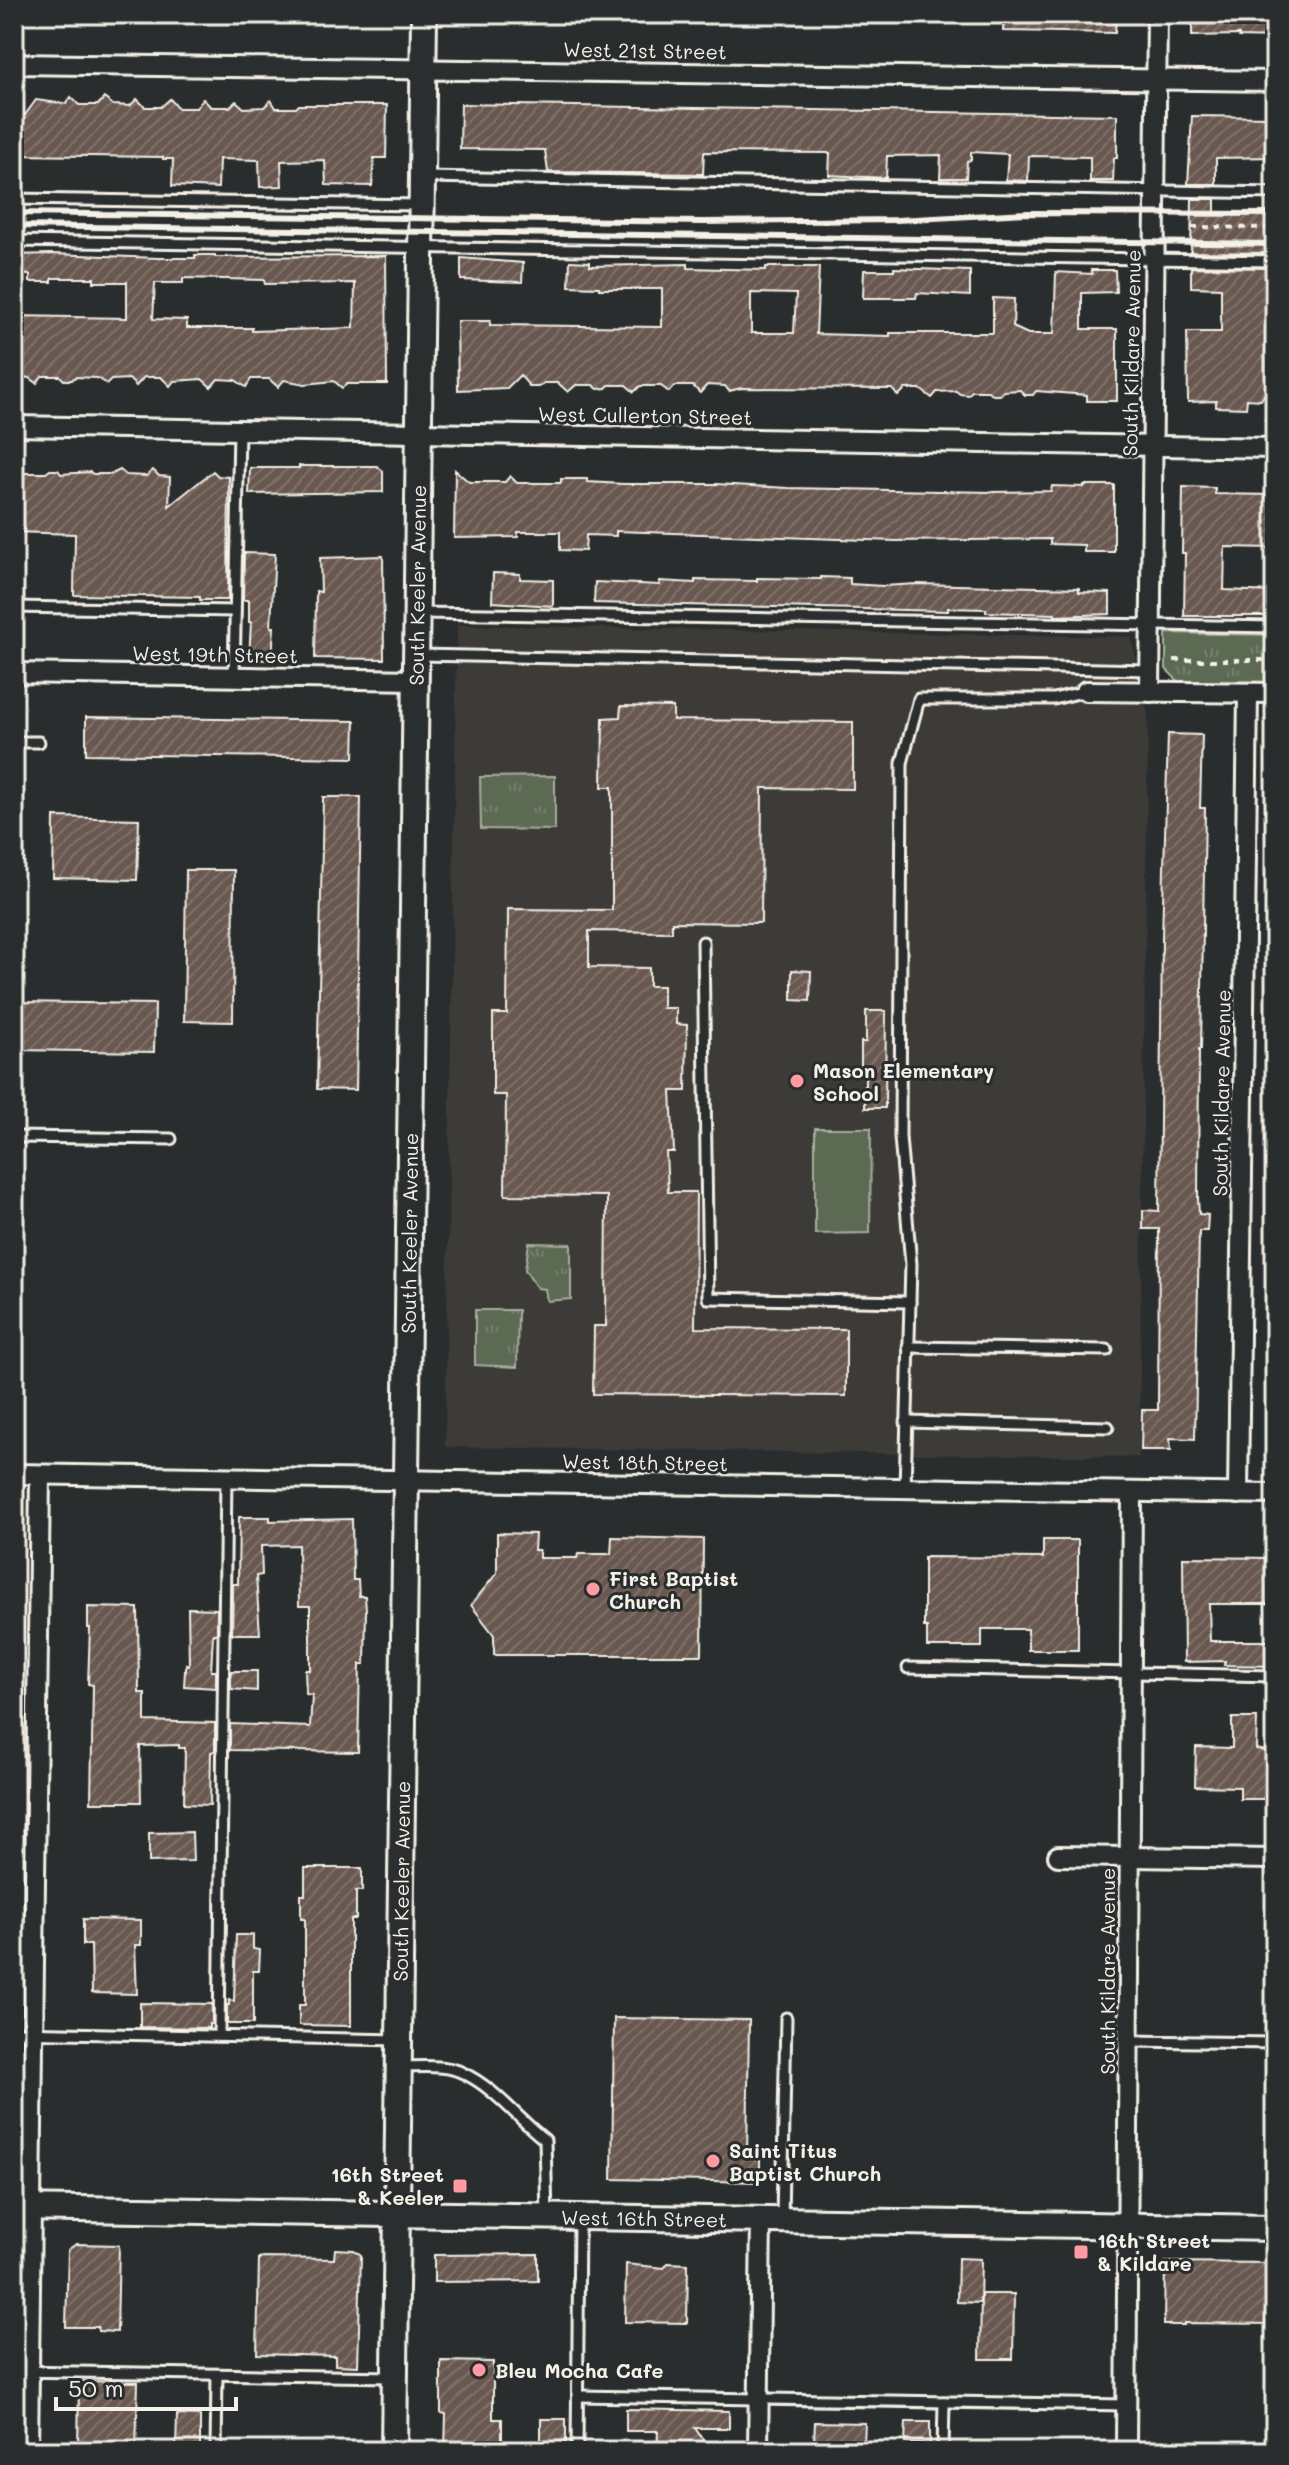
<svg xmlns="http://www.w3.org/2000/svg" width="1289" height="2465" font-family="Mali,sans-serif">
  <defs>
    <pattern id="park-tufts" width="24" height="20" patternUnits="userSpaceOnUse" patternTransform="scale(2)"><rect width="24" height="20" fill="#5c6b53"/><path d="M3 7l-1-3M5 7V3M7 7l1-3M15 17l-1-3M17 17v-4M19 17l1-3" fill="none" stroke="#74816c"/></pattern>
    <pattern id="building-hatch" width="6" height="6" patternUnits="userSpaceOnUse" patternTransform="scale(2)"><rect width="6" height="6" fill="#695850"/><path d="M-1 1l2-2M0 6l6-6M5 7l2-2" fill="none" stroke="#7f7069"/></pattern>
  </defs>
  <rect width="100%" height="100%" fill="#2a2d2e"/>
  <filter id="ink" filterUnits="userSpaceOnUse"><feTurbulence type="fractalNoise" baseFrequency=".0125" numOctaves="2"/><feDisplacementMap in="SourceGraphic" scale="16" xChannelSelector="R" yChannelSelector="G"/><feConvolveMatrix kernelMatrix="1 2 1 2 8 2 1 2 1" color-interpolation-filters="sRGB"/></filter>
  <g filter="url(#ink)">
    <path fill="#3d3a38" d="M457,625L1131,637L1148,715L1139,1457L445,1447Z"/>
    <path fill="#5c6b53" stroke="#a8ae9e" stroke-width="2" d="M815,1128H871L870,1233L815,1234Z"/>
    <g fill="url(#park-tufts)" stroke="#a8ae9e" stroke-width="2">
      <path d="M1166,633L1275,635V682L1178,681L1166,669Z"/>
      <path d="M555,776V830L481,829L480,777Z"/>
      <path d="M529,1243L571,1244V1299L547,1301L545,1289L537,1288L525,1270Z"/>
      <path d="M475,1310H518L517,1367L475,1365Z"/>
    </g>
    <g fill="url(#building-hatch)" stroke="#f4f1e8" stroke-width="2" fill-rule="evenodd">
      <path d="M1004,14H1116L1115,33L1003,31Z"/>
      <path d="M1192,14H1275V38L1239,37V35L1192,36Z"/>
      <path d="M71,97L79,105H98L104,98L113,105L130,106L137,99L145,107H161L170,99L178,108H196L203,99L211,107H230L236,101L244,108L264,107L271,100L276,108H296L299,105H387L386,158H374L372,186L326,185L325,160L281,161L282,186L260,187L259,160L219,159L218,188L172,186L173,159H163V157L14,155V103L25,115L36,100L66,104Z"/>
      <path d="M461,104L1117,115V158H1114L1113,181H1090V157L1029,156L1028,181L1006,180L1008,154L971,152V160L967,161L966,178H940L941,155L887,156L886,178L829,175L830,153L704,152L703,174L548,172L545,150L460,149Z"/>
      <path d="M1192,116L1275,117V157L1216,158V184H1188Z"/>
      <path d="M1192,199H1215V212L1275,213L1274,253L1191,252Z"/>
      <path d="M52,254L159,258H195V255H215V257L386,256L387,384H347L342,388L334,381L305,384L284,380L278,387L269,379H251L246,387L235,380L218,379L211,387L202,379L174,381L170,386L161,377H144L136,386L129,379L111,380L107,384L97,378L75,377L72,380H64L60,376H42L37,383L30,378L14,376V316L127,318V282H94V278H52V282H30V275L14,274V255ZM183,278L264,280L265,284L355,283L354,328L252,331V328H187V320L153,319L155,283H183Z"/>
      <path d="M461,258L523,263L522,282L461,280Z"/>
      <path d="M570,261L590,262V266L688,264V268L766,270V267H819L816,334L890,336V333H993V298L1014,299L1013,327L1028,334H1054L1056,272L1092,274L1091,270H1115L1116,292L1082,293V329H1117V401H1087V395L1036,391L1033,395H1025L1020,390L1004,391L1000,395H993L988,391H972L968,395L960,394L956,391L937,392L932,398L920,389H905L898,396L892,389L741,388L729,391L725,386L707,385L700,393L693,386H674L669,392L661,386H640L634,392L626,385H609L606,388L598,389L593,385H576L568,392L558,383H544L539,387H530L520,375L507,388L458,390L457,321H490V325L662,327V289H599V287L569,286ZM751,293L796,294L794,333H751Z"/>
      <path d="M1191,267L1273,268L1270,331H1275L1274,396L1264,395L1261,400L1247,399L1246,408L1216,407V401L1188,402L1187,332H1221V288L1191,287Z"/>
      <path d="M894,268L970,271V296L917,293L916,298H863L864,270H894Z"/>
      <path d="M299,466H377L383,471V492L249,494L250,468H299Z"/>
      <path d="M50,470H58L61,474L90,472L93,474H112L120,470L126,475L146,476L153,470L159,476L170,477L169,506L213,471L218,476L229,477L228,600H200V597L74,595L75,534L14,532V473H46Z"/>
      <path d="M455,470L469,482H505L510,476L517,483H561V479H587V482L624,484H716L788,488L991,492L1051,491L1052,486L1084,487V485H1114V552H1084V545L1050,544V539L896,541L616,531V536L586,535L585,551L560,550V532H518V537L454,538Z"/>
      <path d="M1183,487L1215,488V494L1275,495V548L1225,547L1224,590L1275,592V616H1184L1185,553H1182Z"/>
      <path d="M244,553L275,554L272,605L271,627H274L272,660L249,659L251,622H249V600H243Z"/>
      <path d="M383,556L384,659L315,658L316,591L321,592L320,558Z"/>
      <path d="M493,573L520,574V579L553,580V606L492,602Z"/>
      <path d="M821,577L850,578V584L883,586L917,584L1079,588V592L1110,593V614L1055,616V614L986,612V609L948,608V611L594,603L595,582L660,585V581L695,583V580L757,581V578L821,579Z"/>
      <path d="M621,706L673,707V720L853,722V789L762,788L761,923L672,922V932L589,931V967L649,968V986H663V1008H676V1024L687,1025L686,1091H671L674,1152H666L668,1192H696L695,1328L846,1329V1396L593,1394L594,1326H606L607,1196L505,1195L506,1095H493V1014H507L508,909L612,910V787H602L603,718L620,717Z"/>
      <path d="M86,717L355,721L354,758L86,754Z"/>
      <path d="M1168,734L1202,735L1200,808H1205L1201,1049H1199L1198,1199L1199,1214L1208,1215L1207,1231H1199L1195,1439L1170,1438L1171,1450H1141L1142,1410H1158L1159,1229H1143V1210L1159,1211L1162,937Z"/>
      <path d="M323,797H361L356,1090L317,1089Z"/>
      <path d="M54,817L139,819L137,880L53,878Z"/>
      <path d="M186,870H234L233,1022L184,1021Z"/>
      <path d="M792,970L811,971L810,1001L792,1000Z"/>
      <path d="M14,1002L155,1004L154,1052L14,1050Z"/>
      <path d="M866,1011H886L885,1108H865V1073H861V1042H866Z"/>
      <path d="M239,1517H270V1521L352,1519L353,1580H358L359,1596H365L366,1610L365,1664H360L358,1752L230,1750V1724L310,1727L312,1695L306,1694L305,1670H310V1606H299L298,1545L261,1546L262,1575L256,1576L260,1634H232L233,1584H238Z"/>
      <path d="M497,1533L535,1534L534,1550H539V1558H577L578,1554H611L612,1537L703,1539L702,1655H494V1635L471,1605L497,1573Z"/>
      <path d="M1043,1540H1078V1650H1028V1629H982V1647H927V1627H924V1557L1043,1558Z"/>
      <path d="M1183,1557L1275,1558V1604H1209L1210,1641H1275V1666L1224,1665L1225,1661L1184,1662Z"/>
      <path d="M88,1607L138,1608L139,1693H145V1721L215,1723V1751L211,1752L210,1805L184,1804L185,1748H179V1745L140,1746L141,1802H91L93,1685L88,1684L90,1628H88Z"/>
      <path d="M188,1608L217,1609V1634H213L211,1671H216V1688L184,1686L185,1671H186V1664L189,1665Z"/>
      <path d="M231,1671H257V1691L231,1689Z"/>
      <path d="M1232,1718H1257L1256,1749L1275,1753V1794H1265V1799H1240V1787L1195,1786L1196,1747L1232,1748Z"/>
      <path d="M192,1832L193,1861L149,1862V1833Z"/>
      <path d="M305,1868H362V1891H356V1919H351V2026L299,2025V2005H305V1919H301V1895H305Z"/>
      <path d="M83,1919L141,1920V1945H135L137,1994L92,1993L91,1945H83Z"/>
      <path d="M236,1935H253V1949L260,1950L259,1971H253V2024H227V2005H229V2000L234,2001Z"/>
      <path d="M140,2003L212,2004V2024H209V2028L140,2027Z"/>
      <path d="M614,2018L749,2020L747,2158L760,2159V2182L612,2179Z"/>
      <path d="M76,2244L119,2245L117,2332L98,2331V2327H66L68,2250Z"/>
      <path d="M335,2249L354,2250L361,2255L358,2366L335,2365V2356L257,2354L259,2258L334,2259Z"/>
      <path d="M538,2254V2281L434,2282V2255Z"/>
      <path d="M958,2258L981,2259L980,2303L957,2302Z"/>
      <path d="M1165,2262L1275,2263V2324L1184,2323V2325H1164Z"/>
      <path d="M668,2263L688,2264L687,2323L625,2322L626,2264L664,2268Z"/>
      <path d="M981,2294H1014L1013,2359H980Z"/>
      <path d="M441,2361L493,2362V2419H502V2451H445L446,2414L441,2413Z"/>
      <path d="M79,2381L138,2382L136,2451H78Z"/>
      <path d="M626,2409L729,2411V2428H695L711,2451H657L658,2431H626Z"/>
      <path d="M177,2415L200,2416V2451H176Z"/>
      <path d="M541,2419H566V2443L541,2444Z"/>
      <path d="M815,2422L865,2423L864,2443L814,2442Z"/>
      <path d="M906,2422H930V2444L905,2443Z"/>
    </g>
    <g fill="none" stroke-linecap="round" stroke-linejoin="round">
      <defs>
        <g id="service">
          <path d="M425,177L1275,193"/>
          <path d="M14,199L421,205"/>
          <path d="M14,241L1275,261"/>
          <path d="M14,607L235,611"/>
          <path d="M420,613L1275,627"/>
          <path d="M419,655L1150,670"/>
          <path d="M234,676L239,430"/>
          <path d="M14,742H39"/>
          <path d="M703,942L708,1298L910,1302"/>
          <path d="M14,1137L171,1139"/>
          <path d="M908,1347L1107,1350"/>
          <path d="M906,1422L1108,1427"/>
          <path d="M905,1488L911,1264L900,1137L902,763L919,699H1054L1086,691"/>
          <path d="M908,1668L1275,1676"/>
          <path d="M14,2032L399,2040"/>
          <path d="M219,2036L226,1477"/>
          <path d="M1128,2041L1275,2043"/>
          <path d="M401,2067C421,2067 445,2064 463,2073C494,2087 518,2119 545,2140L547,2216"/>
          <path d="M782,2219L786,2018"/>
          <path d="M14,2371L395,2377"/>
          <path d="M578,2396L1126,2405"/>
          <path d="M216,2451L217,2375"/>
          <path d="M577,2451L579,2218"/>
          <path d="M943,2451L944,2402"/>
        </g>
        <g id="minor">
          <path d="M14,64L1275,81"/>
          <path d="M14,426L1275,448"/>
          <path d="M14,673L416,680"/>
          <path d="M1086,691L1275,693"/>
          <path d="M1150,692L1157,14"/>
          <path d="M14,1474L1275,1494"/>
          <path d="M1238,1494L1248,693"/>
          <path d="M1058,1856L1275,1859"/>
          <path d="M28,2451L40,1475"/>
          <path d="M758,2451L761,2219"/>
          <path d="M1126,2451L1132,1492"/>
        </g>
        <g id="tertiary">
          <path id="s1" d="M14,2208L1275,2228"/>
          <path id="s2" d="M394,2451L424,14"/>
        </g>
      </defs>
      <use href="#service" stroke="#f4f1e8" stroke-width="15"/>
      <use href="#minor" stroke="#f4f1e8" stroke-width="24"/>
      <use href="#tertiary" stroke="#f4f1e8" stroke-width="30"/>
      <g stroke="#f4f1e8" stroke-width="4" stroke-dasharray="6 6" stroke-linecap="butt">
        <path d="M1192,227L1275,228"/>
        <path d="M1174,660H1275"/>
      </g>
      <use href="#service" stroke="#2a2d2e" stroke-width="9"/>
      <use href="#minor" stroke="#2a2d2e" stroke-width="18"/>
      <use href="#tertiary" stroke="#2a2d2e" stroke-width="24"/>
      <g stroke="#f4f1e8" stroke-width="6">
        <path d="M14,213L703,222L897,220L1027,213L1275,214"/>
        <path d="M14,226L1275,244"/>
      </g>
    </g>
  </g>
  <g fill="#ff9aa2" stroke="#2a2d2e" stroke-width="3">
    <circle cx="797" cy="1081" r="8"/>
    <circle cx="593" cy="1589" r="8"/>
    <circle cx="713" cy="2161" r="8"/>
    <rect x="452" y="2178" width="16" height="16" rx="4"/>
    <rect x="1073" y="2244" width="16" height="16" rx="4"/>
    <circle cx="479" cy="2370" r="8"/>
  </g>
  <g text-anchor="middle" dominant-baseline="central" stroke-width="6" stroke-linejoin="round" paint-order="stroke">
    <g font-size="20" fill="#f4f1e8" stroke="#2a2d2e">
      <text transform="translate(645 50) rotate(1)">West 21st Street</text>
      <text transform="translate(1131 353) rotate(-89)">South Kildare Avenue</text>
      <text transform="translate(645 415) rotate(1)">West Cullerton Street</text>
      <text stroke="none"><textPath href="#s2" startOffset="1866">South Keeler Avenue</textPath></text>
      <text transform="translate(215 654) rotate(1)">West 19th Street</text>
      <text transform="translate(1221 1093) rotate(-89)">South Kildare Avenue</text>
      <text stroke="none"><textPath href="#s2" startOffset="1218">South Keeler Avenue</textPath></text>
      <text transform="translate(645 1462) rotate(1)">West 18th Street</text>
      <text stroke="none"><textPath href="#s2" startOffset="570">South Keeler Avenue</textPath></text>
      <text transform="translate(1107 1971) rotate(-90)">South Kildare Avenue</text>
      <text stroke="none"><textPath href="#s1" startOffset="630">West 16th Street</textPath></text>
    </g>
    <g font-size="20" font-weight="bold" fill="#f4f1e8" stroke="#2a2d2e" text-anchor="start">
      <text x="813" y="1070">Mason Elementary<tspan x="813" dy="23">School</tspan></text>
      <text x="609" y="1578">First Baptist<tspan x="609" dy="23">Church</tspan></text>
      <text x="729" y="2150">Saint Titus<tspan x="729" dy="23">Baptist Church</tspan></text>
      <text x="444" y="2174" text-anchor="end">16th Street<tspan x="444" dy="23">&amp; Keeler</tspan></text>
      <text x="1097" y="2240">16th Street<tspan x="1097" dy="23">&amp; Kildare</tspan></text>
      <text x="495" y="2370">Bleu Mocha Cafe</text>
    </g>
  </g>
  <rect width="1289" height="2465" fill="none" stroke="#2a2d2e" stroke-width="48"/>
  <rect x="24" y="24" width="1241" height="2417" fill="none" stroke="#f4f1e8" stroke-width="3" filter="url(#ink)"/>
  <path d="M56 2397v12h180v-12" fill="none" stroke="#f4f1e8" stroke-width="4"/>
  <text x="68" y="2397" font-size="24" fill="#f4f1e8" stroke="#2a2d2e" stroke-width="6" paint-order="stroke">50 m</text>
</svg>
